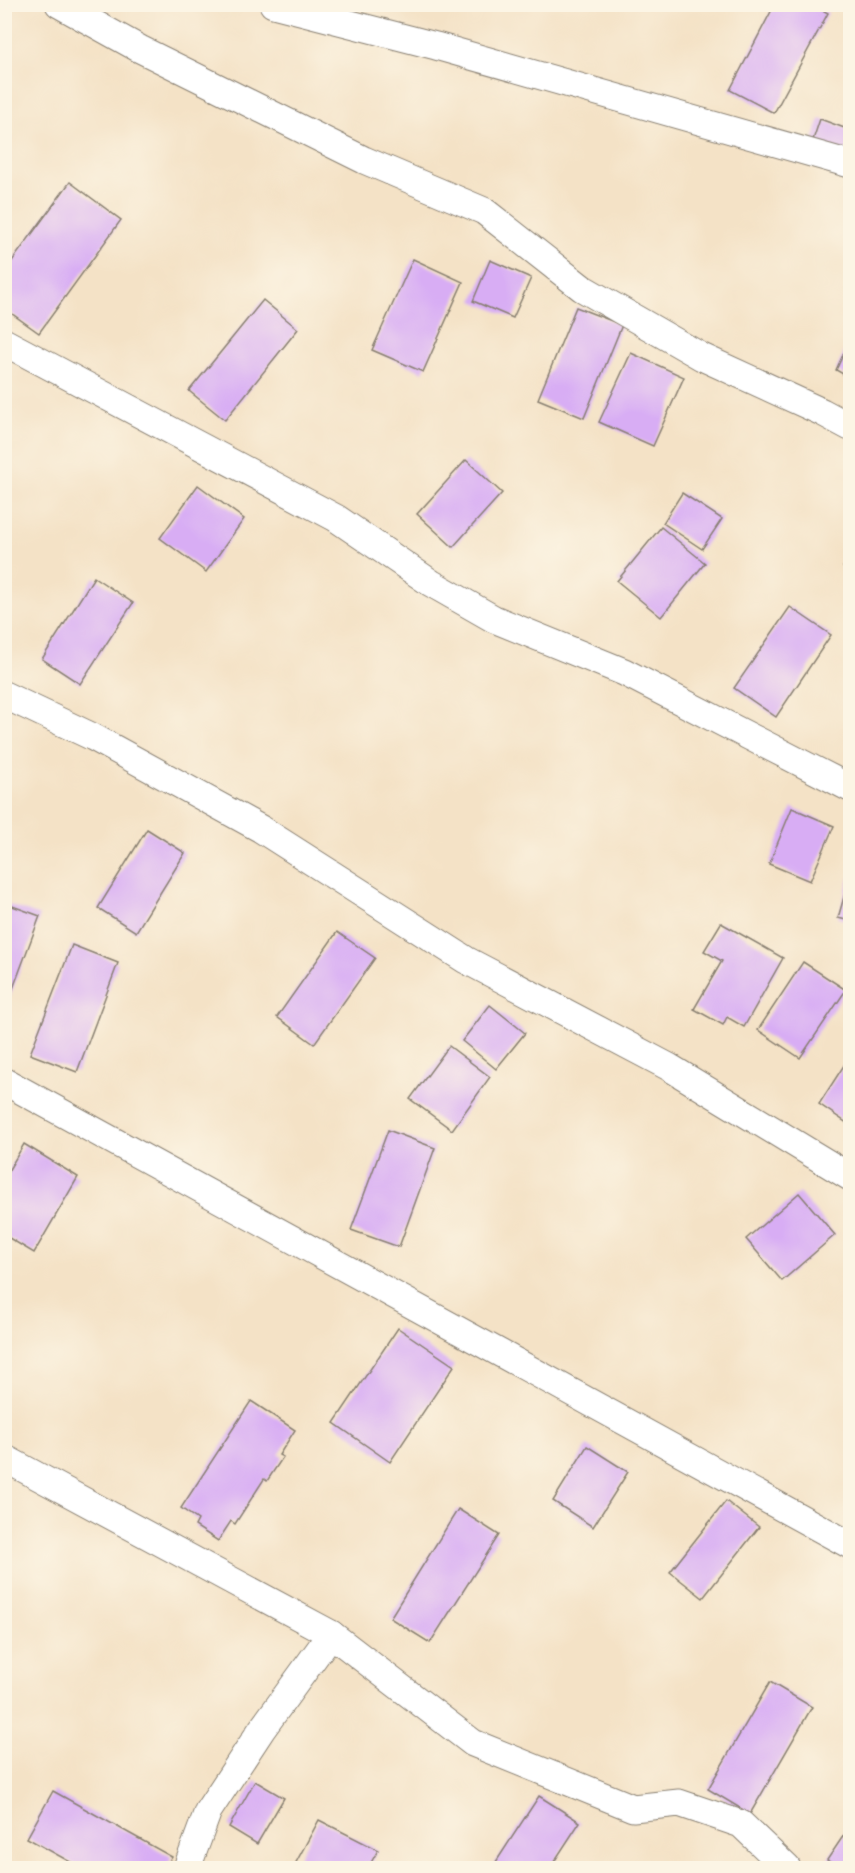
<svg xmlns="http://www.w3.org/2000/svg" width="855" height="1873" font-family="Sriracha,sans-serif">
  <rect width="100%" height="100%" fill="#fcf5e5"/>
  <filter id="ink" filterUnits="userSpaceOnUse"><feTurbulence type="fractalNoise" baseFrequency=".0167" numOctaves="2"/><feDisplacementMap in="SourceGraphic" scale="12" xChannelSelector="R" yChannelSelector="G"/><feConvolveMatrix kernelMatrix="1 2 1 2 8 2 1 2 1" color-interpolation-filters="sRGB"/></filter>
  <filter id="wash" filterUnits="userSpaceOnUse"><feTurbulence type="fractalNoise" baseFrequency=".008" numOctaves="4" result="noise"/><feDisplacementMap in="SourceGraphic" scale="24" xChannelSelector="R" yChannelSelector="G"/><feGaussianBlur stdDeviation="1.35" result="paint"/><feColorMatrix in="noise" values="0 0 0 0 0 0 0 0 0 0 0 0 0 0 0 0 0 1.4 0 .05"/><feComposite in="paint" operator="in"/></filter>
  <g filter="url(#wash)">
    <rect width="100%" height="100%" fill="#f4e2c6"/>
    <g id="blocks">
      <g fill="#d8adf4">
        <path d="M775,4H811L828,13L774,113L730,90Z"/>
        <path d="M820,119L850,130V138L845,154L812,143Z"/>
        <path d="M70,182L121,220L39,333L4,308V272Z"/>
        <path d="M413,259L463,282L423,372L372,350Z"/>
        <path d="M490,260L531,278L513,318L473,301Z"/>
        <path d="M263,300L298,329L225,420L189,391Z"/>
        <path d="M576,307L622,325L584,418L538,399Z"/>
        <path d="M850,340V378L836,370Z"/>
        <path d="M631,353L684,377L653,446L599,422Z"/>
        <path d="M466,460L502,493L453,547L417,514Z"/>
        <path d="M198,485L244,519L206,572L160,538Z"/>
        <path d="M682,493L722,519L702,549L663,523Z"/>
        <path d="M661,527L705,563L661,617L617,581Z"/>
        <path d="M850,558V572L843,567Z"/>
        <path d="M94,577L133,603L80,684L42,659Z"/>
        <path d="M790,607L831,635L776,717L734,688Z"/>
        <path d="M792,808L834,826L810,881L769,864Z"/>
        <path d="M147,829L185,853L136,932L98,908Z"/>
        <path d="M850,876V921L838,918Z"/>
        <path d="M4,903L40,916L5,1010H4Z"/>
        <path d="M721,923L783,958L744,1027L727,1017L723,1025L694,1009L722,961L704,951Z"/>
        <path d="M337,932L375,958L314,1044L277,1017Z"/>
        <path d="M72,945L118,963L77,1072L30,1054Z"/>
        <path d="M803,962L846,990L800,1058L758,1030Z"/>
        <path d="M490,1005L525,1033L496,1069L462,1041Z"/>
        <path d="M449,1046L490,1077L452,1130L410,1099Z"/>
        <path d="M850,1056V1125L819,1104Z"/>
        <path d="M388,1130L435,1148L399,1247L351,1230Z"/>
        <path d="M24,1144L78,1177L34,1253L4,1235V1178Z"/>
        <path d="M799,1193L835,1235L782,1281L746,1239Z"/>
        <path d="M398,1328L454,1366L390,1462L334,1423Z"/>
        <path d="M251,1401L295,1430L279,1455L283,1457L267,1481L264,1479L235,1524L231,1521L218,1541L195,1526L198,1520L181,1508Z"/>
        <path d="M587,1446L628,1472L593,1527L553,1501Z"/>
        <path d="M726,1501L759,1527L703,1598L670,1572Z"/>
        <path d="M458,1509L499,1535L430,1643L390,1618Z"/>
        <path d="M770,1682L812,1707L750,1814L708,1789Z"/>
        <path d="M255,1781L284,1798L257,1844L229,1827Z"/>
        <path d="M53,1791L172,1857L165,1868H81L27,1838Z"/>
        <path d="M539,1796L580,1822L550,1868H492Z"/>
        <path d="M319,1820L378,1850L368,1868H293Z"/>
        <path d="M850,1826V1868H839L827,1860Z"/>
      </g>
    </g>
  </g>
  <g filter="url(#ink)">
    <use href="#blocks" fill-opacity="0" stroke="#887f71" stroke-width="1.5"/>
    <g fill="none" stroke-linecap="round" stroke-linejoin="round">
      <defs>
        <g id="minor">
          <path d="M59,4L140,49L364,160L484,211L582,288L702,357L822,412L850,427"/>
          <path d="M273,4L436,46L850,164"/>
          <path d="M4,342L336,518L431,583L494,619L624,672L850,788"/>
          <path d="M4,695L93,737L261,829L466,960L669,1067L850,1177"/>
          <path d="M4,1081L850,1545"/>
          <path d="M4,1458L331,1634L473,1743L633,1808L679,1803L741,1824L787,1868"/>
          <path d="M187,1868L208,1811L262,1729L331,1634"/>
        </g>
      </defs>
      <use href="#minor" stroke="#887f71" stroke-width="29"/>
      <use href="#minor" stroke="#fff" stroke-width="27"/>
    </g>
  </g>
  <rect width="855" height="1873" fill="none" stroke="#fcf5e5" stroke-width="24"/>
</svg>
